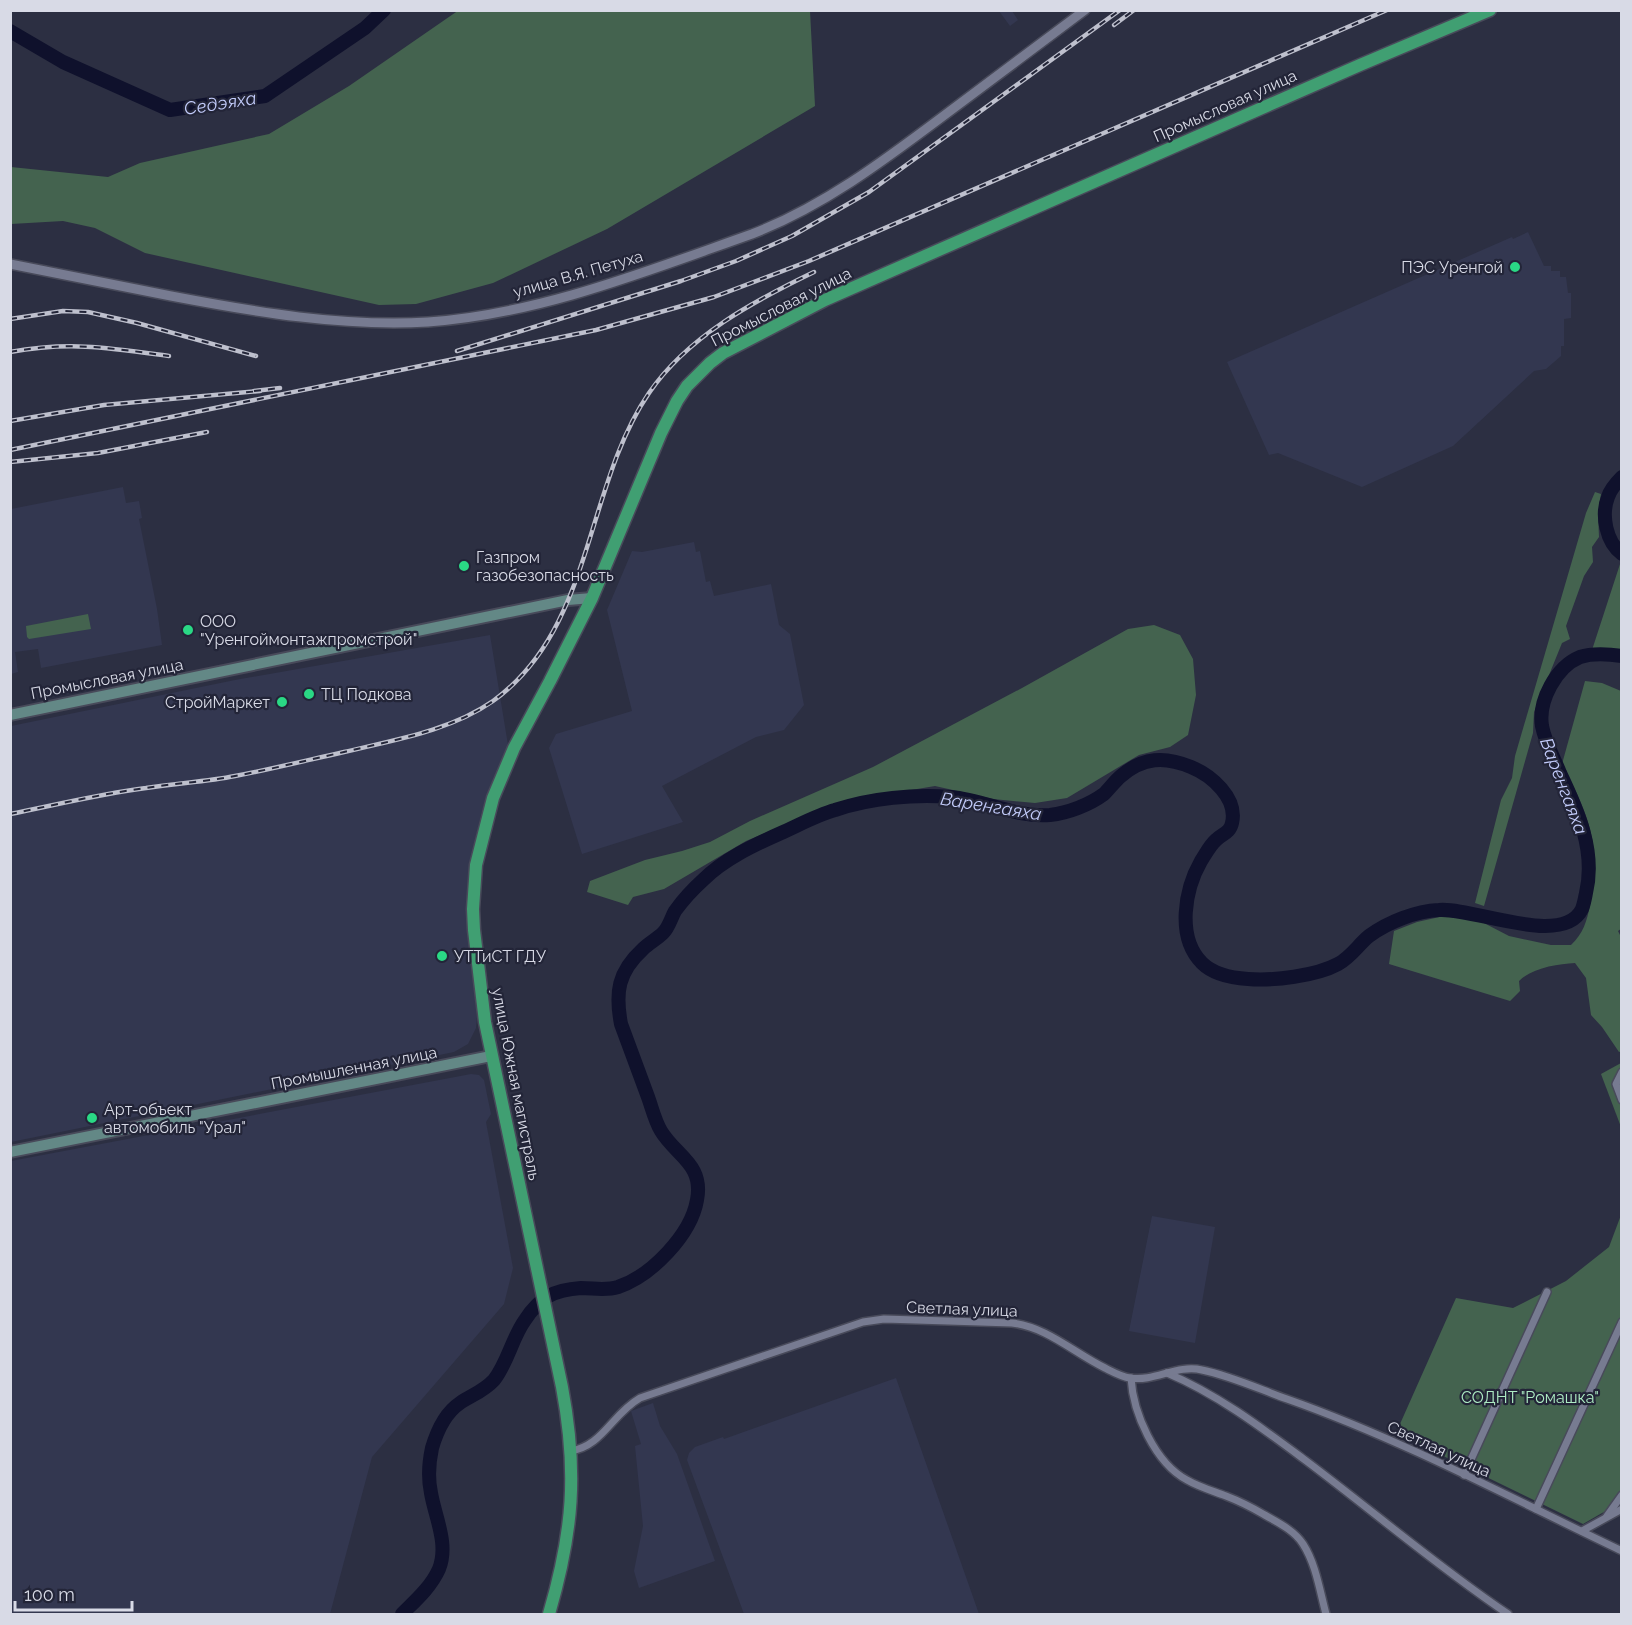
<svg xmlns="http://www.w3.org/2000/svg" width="1632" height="1625" font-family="Raleway,sans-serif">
  <rect width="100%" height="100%" fill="#2c2f42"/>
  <g fill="#333750">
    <path d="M999,11H1012L1018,20L1010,26Z"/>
    <path d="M1528,232L1544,266H1551V271H1560V277H1566L1568,293H1571V318L1564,319V346H1561V356L1546,369L1534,371L1453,446L1362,487L1278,453L1269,455L1227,362L1512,237L1513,239Z"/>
    <path d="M123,487L126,503L139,501L142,518L139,519L157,609L162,645L41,668L38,649L15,652L18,672L11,674V509Z"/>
    <path d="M694,542L696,552L700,551L706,582L710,581L714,596L771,584L779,625L790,634L804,705L784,730L756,737L662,786L683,822L582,854L549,748L556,734L632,711L607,610L632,551L642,552Z"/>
    <path d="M490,635L508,745L490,787L481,815L472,857L470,940L477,1017L476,1028L468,1044L454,1052L11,1142V726L235,680Z"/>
    <path d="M471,1074L479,1075L484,1080L491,1114L486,1122L513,1268L504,1304L372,1457L330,1614H11V1161Z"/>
    <path d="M1152,1216L1215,1227L1195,1343L1129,1331Z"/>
    <path d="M896,1378L979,1614H744L687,1460L689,1453L695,1447L723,1437L724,1439Z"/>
    <path d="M653,1403L660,1426L677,1454L715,1561L639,1588L634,1571L643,1526L635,1446L641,1444L631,1411Z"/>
  </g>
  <g fill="#44634f">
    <path d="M459,10L810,11L815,106L607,229L493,283L416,304L379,305L145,253L95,228L63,221L11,224V167L108,177L140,163L269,134L349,86Z"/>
    <path d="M1595,492L1601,494L1598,514L1599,537L1592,547L1593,562L1584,576L1566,626L1570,639L1562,643L1534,712L1533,733L1484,906L1475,903L1501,800L1512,778L1515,756L1586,513Z"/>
    <path d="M1621,561V652L1612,650H1592Z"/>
    <path d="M88,614L91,629L29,639L27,637L26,626Z"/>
    <path d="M1154,625L1180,635L1193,659L1196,695L1188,735L1170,747L1139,755L1067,798L1035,803L993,799L935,786L840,802L746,841L664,889L633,897L628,905L587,892L590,881L645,860L682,851L710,842L750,821L873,767L1022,688L1128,629Z"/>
    <path d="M1585,681L1602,683L1621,691L1622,928L1618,931L1622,939V1051L1619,1052L1602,1027L1591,1015L1586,978L1575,963C1557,964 1532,968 1519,981L1520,991L1510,1001L1389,964L1394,931L1417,922L1444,916L1482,922L1509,936L1551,945H1571C1583,934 1587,921 1590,905C1602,846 1589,815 1562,764Z"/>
    <path d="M1621,1063V1127L1601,1074Z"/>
    <path d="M1621,1215V1502L1583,1524L1396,1433L1456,1298L1513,1308L1566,1281L1609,1247Z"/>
  </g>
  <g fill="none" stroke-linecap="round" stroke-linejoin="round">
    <g stroke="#0f112c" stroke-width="14">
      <path d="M10,31L63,62L170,110L265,96L365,28L384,10"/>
      <path d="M1622,477C1617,482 1610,490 1608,497C1601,515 1606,542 1622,554"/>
      <path d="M402,1614C416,1600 431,1587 439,1569C449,1544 435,1517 431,1493C428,1479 429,1462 432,1448C437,1431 445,1413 460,1403C472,1395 484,1391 494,1380C508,1362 512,1338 525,1320C540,1297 554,1290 581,1288C594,1288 605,1291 618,1287C651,1276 691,1235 697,1200C704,1164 676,1156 661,1131C655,1121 652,1108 648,1097C639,1073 630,1048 621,1024C615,992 618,972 643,949C649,943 657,939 663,933C669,927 671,918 675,911C683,900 693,889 703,880C724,859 754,845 781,833C799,825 817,815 835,810C871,798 914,794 951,797C985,800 1016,818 1050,815C1068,813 1089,805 1104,794C1110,788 1115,781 1121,776C1143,757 1165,756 1191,767C1211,775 1238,798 1232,823C1230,833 1222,834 1216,840C1210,845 1205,855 1201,861C1185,889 1176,937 1202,963C1213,974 1232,978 1248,979C1273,981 1316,976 1338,964C1351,957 1358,945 1369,936C1388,922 1416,911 1439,910C1473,907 1563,948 1582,909C1584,904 1585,898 1586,893C1596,851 1578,811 1560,773C1554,758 1545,742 1542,726C1538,701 1556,667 1580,657C1592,653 1609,654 1622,656"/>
    </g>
    <defs>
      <g id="minor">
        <path d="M1622,1072L1616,1084L1622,1100"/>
        <path d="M1167,1373C1217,1394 1262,1428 1305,1460C1373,1511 1438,1567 1508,1614"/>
        <path d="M1131,1378C1133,1413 1155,1463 1187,1480C1199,1487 1213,1491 1226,1496C1239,1501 1251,1507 1263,1514C1277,1522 1294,1530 1303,1544C1316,1564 1320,1592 1326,1614"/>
        <path d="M570,1451C602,1447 612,1414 640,1398L863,1322L884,1319L1012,1323C1047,1327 1074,1353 1105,1368C1113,1372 1122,1377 1130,1378C1155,1382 1177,1364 1202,1370C1231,1376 1259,1389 1287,1399C1403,1440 1511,1498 1622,1551"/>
        <path d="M1464,1475L1547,1292"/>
        <path d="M1536,1509L1622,1322"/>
        <path d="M1607,1516L1622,1495"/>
        <path d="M1582,1531L1622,1509"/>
      </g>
      <path id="tertiary" d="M10,264C64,275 118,285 171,296C255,312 342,327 428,322C540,314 647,271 752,234C822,207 882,162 942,117C989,82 1037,46 1085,10"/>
      <g id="secondary">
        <path d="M10,715L568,600L592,598"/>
        <path d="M10,1152L491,1056"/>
      </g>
      <path id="trunk" d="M549,1614C573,1532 578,1472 562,1387L485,1022L474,930L473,909L476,865L493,798L514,748L550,681L592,598L661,433L677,401L687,386L710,363L723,353L825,300L1360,65L1490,10"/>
    </defs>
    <use href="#minor" stroke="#484a5a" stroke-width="10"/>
    <use href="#tertiary" stroke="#484a5a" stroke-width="12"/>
    <use href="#secondary" stroke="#484a5a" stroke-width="14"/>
    <use href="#trunk" stroke="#484a5a" stroke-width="15"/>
    <use href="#minor" stroke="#777b91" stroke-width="7"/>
    <use href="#tertiary" stroke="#777b91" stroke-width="9"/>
    <use href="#secondary" stroke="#638886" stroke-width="10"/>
    <use href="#trunk" stroke="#409f72" stroke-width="12"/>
    <defs>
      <g id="rail">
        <path d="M1114,25L1134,10"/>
        <path d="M10,319L63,311L88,312L137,323L256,356"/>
        <path d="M457,351L681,281L736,261L792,236L869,192L1120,10"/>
        <path d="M10,352C70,341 111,348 169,356"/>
        <path d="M254,391L280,388"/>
        <path d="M10,421L104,405L260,391"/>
        <path d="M10,450L596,330L714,297L809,261L1387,10"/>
        <path d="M10,462L98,453L207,432"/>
        <path d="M10,814C55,805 100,794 146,788C175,783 206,782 235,776C272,769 308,760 344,752C394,740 450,731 493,701C594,628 584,488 649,393C688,336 754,301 814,272"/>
      </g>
    </defs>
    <use href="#rail" stroke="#bec0cd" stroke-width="4.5"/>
    <use href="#rail" stroke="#232538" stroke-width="2" stroke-dasharray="7" stroke-linecap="butt"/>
  </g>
  <g fill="#2ad885" stroke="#232538" stroke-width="2">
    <circle cx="1515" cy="267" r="6"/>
    <circle cx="464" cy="566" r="6"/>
    <circle cx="188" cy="630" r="6"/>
    <circle cx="309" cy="694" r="6"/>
    <circle cx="282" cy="702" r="6"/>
    <circle cx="442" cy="956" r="6"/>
    <circle cx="92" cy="1118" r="6"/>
  </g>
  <g text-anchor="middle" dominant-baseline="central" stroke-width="4.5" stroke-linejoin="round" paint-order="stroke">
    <g font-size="16" fill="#d8dae6" stroke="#232538">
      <text transform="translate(1225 106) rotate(-24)">Промысловая улица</text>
      <text transform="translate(578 274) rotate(-16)">улица В.Я. Петуха</text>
      <text transform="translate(781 307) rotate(-27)">Промысловая улица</text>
      <text transform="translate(107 679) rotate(-11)">Промысловая улица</text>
      <text transform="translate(354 1068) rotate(-11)">Промышленная улица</text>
      <text transform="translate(516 1084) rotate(79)">улица Южная магистраль</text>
      <text transform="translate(962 1309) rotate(2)">Светлая улица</text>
      <text transform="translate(1439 1449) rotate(25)">Светлая улица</text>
    </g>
    <g font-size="16" fill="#d8dae6" stroke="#232538" text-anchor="start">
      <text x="1503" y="267" text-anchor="end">ПЭС Уренгой</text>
      <text x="476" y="557">Газпром<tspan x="476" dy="18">газобезопасность</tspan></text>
      <text x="200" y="621">ООО<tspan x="200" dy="18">"Уренгоймонтажпромстрой"</tspan></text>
      <text x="321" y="694">ТЦ Подкова</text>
      <text x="270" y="702" text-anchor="end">СтройМаркет</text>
      <text x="454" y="956">УТТиСТ ГДУ</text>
      <text x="104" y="1109">Арт-объект<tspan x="104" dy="18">автомобиль "Урал"</tspan></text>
    </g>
    <g font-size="16" fill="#adebc3" stroke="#232538">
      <text x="1530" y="1397">СОДНТ "Ромашка"</text>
    </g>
    <g font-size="18" font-style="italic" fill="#c2cbfa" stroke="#232538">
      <text transform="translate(220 103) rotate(-9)">Седэяха</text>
      <text transform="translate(1564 786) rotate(69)">Варенгаяха</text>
      <text transform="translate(991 806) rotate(9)">Варенгаяха</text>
    </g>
  </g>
  <rect width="1632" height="1625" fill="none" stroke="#d8dae6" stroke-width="24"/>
  <path d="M15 1601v9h117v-9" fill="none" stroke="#d8dae6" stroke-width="3"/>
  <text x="24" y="1601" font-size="18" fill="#d8dae6" stroke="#232538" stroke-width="4.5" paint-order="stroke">100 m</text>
</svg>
